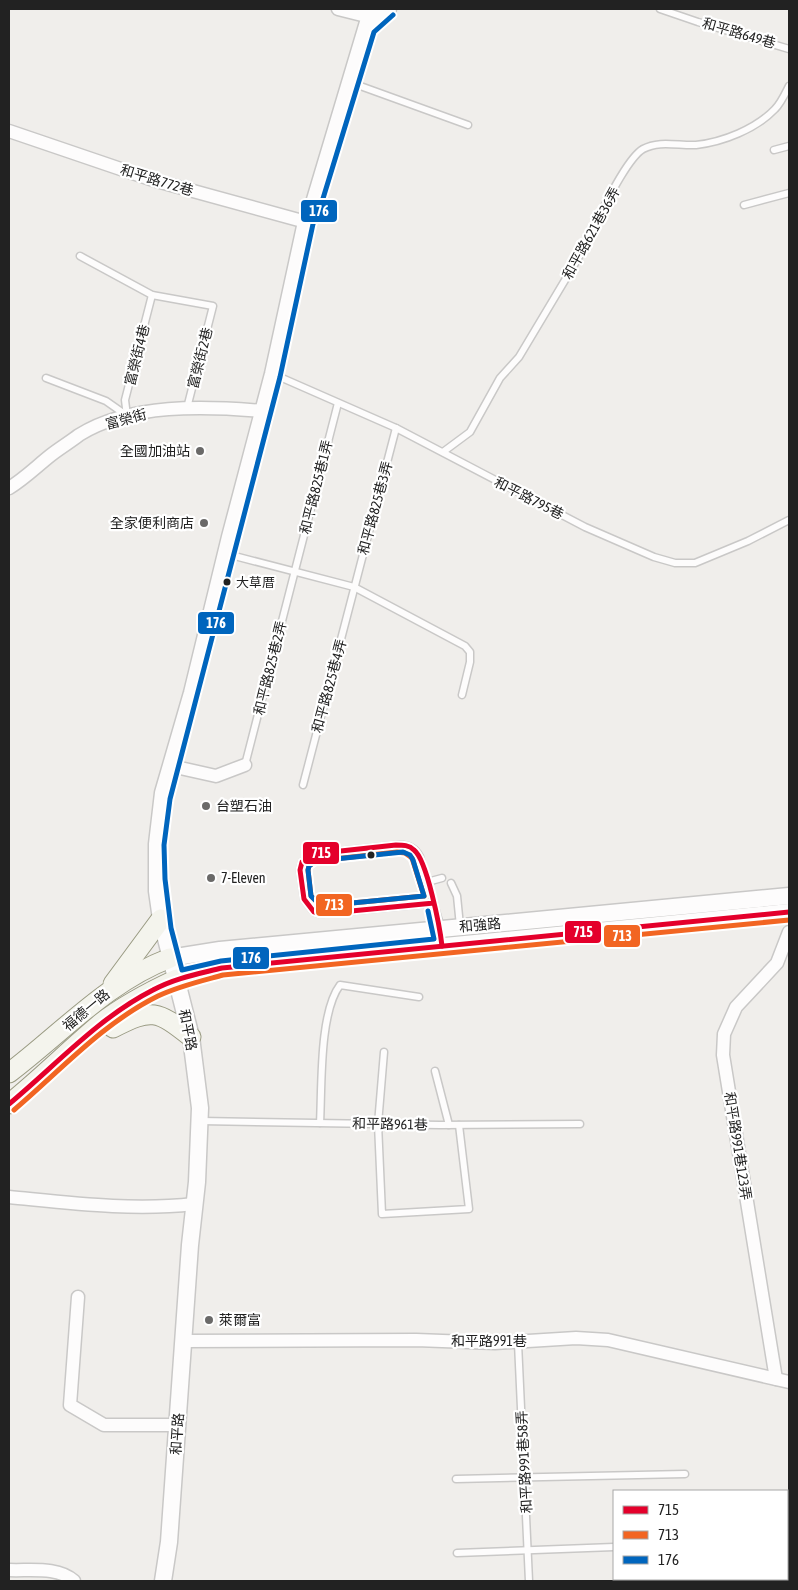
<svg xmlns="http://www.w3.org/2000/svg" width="798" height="1590" font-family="'Asap Condensed','Noto Sans TC',sans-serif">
  <rect width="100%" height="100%" fill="#f0eeeb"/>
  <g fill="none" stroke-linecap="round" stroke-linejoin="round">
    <defs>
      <g id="service">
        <path d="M660,9L698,22L789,49"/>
        <path d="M352,83L468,125"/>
        <path d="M774,150L789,146"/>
        <path d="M744,205L789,193"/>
        <path d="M80,256L152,295L213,306L187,408"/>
        <path d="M273,374L396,428L585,527L654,557L675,563H695L748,541L789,520"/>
        <path d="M46,378L106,401L126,415"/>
        <path d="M127,416L125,400L152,295"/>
        <path d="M443,452L470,432L500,378L519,357L586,245L590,233C601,214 626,159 643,149C659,140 679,146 696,145C723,142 756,129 775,109C781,103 785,94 789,86"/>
        <path d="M227,554L354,587L465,646L470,652V662L462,695"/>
        <path d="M245,765L338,403"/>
        <path d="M303,785L396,428"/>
        <path d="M451,883L457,896L460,926"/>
        <path d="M429,885L431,881L442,878"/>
        <path d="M434,903L320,914L314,912L304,899L300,870L302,862L313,854L396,845C407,844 415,847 420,857L441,928"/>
        <path d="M384,1052L378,1124L382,1214L469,1209L459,1125"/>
        <path d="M435,1071L449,1125"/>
        <path d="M201,1121L440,1125L580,1124"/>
        <path d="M320,1123C322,1087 319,1013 340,985L419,997"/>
        <path d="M518,1343L529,1581"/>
        <path d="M456,1479L685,1474"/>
        <path d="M457,1553L614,1547"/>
      </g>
      <g id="minor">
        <path d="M338,9L370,17"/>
        <path d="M9,131L153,180L306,222"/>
        <path d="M9,488C24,479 37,466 51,455C60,448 70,442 79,435C130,403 205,406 263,411"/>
        <path d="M171,766L216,776L245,765"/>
        <path d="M9,1197C71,1203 132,1211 194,1204"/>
        <path d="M78,1297L70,1405L104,1425H178"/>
        <path d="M183,1341L416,1340L495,1343L576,1338L608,1340L789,1382"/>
        <path d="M776,1379L723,1055L724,1034L736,1007L777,963L789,932"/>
        <path d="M9,1570C29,1571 58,1566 74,1581"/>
      </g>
      <g id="tertiary">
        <path d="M367,28L388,9"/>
        <path d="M170,958L220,950L789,896"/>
        <path d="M177,979L222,968L789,912"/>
        <path d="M163,1581L169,1542L190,1245L197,1182L200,1108L191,1037L161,919L157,891V844L163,793L192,693L230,537L273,374L306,222L314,203L372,9"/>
      </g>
      <g id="secondary">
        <path d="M113,984L161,919"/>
        <path d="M113,1028C152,1008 157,1010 191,1037"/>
        <path d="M9,1073C62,1033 107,982 170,958"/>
        <path d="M9,1104C41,1078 70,1049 101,1023C124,1005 151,991 177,979"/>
      </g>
    </defs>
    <use href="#service" stroke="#c9c8c7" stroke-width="9"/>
    <use href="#minor" stroke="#c9c8c7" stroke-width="15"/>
    <use href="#tertiary" stroke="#c9c8c7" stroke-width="19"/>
    <use href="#secondary" stroke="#999a82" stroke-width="21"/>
    <use href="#service" stroke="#fdfcfc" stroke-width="6"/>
    <use href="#minor" stroke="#fdfcfc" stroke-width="12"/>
    <use href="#tertiary" stroke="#fdfcfc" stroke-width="16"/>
    <use href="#secondary" stroke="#f4f4ed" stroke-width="19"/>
    <defs>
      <g id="bus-1">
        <path d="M434,903L320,914L314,912L304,899L300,870L302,862L313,854L396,845C403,845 409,845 414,850C427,860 440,928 442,946"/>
        <path d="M9,1104C56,1065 98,1018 153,990C175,978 198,974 222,968L789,912"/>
      </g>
      <g id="bus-2">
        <path d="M397,852L405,853L412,858L424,896L321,906L311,896L308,870L309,866L316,861Z"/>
        <path d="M14,1110C60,1071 103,1023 158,996C179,986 201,981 223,975L789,920"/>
      </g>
      <g id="bus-3">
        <path d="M393,15L374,32L321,205L313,224L280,377L170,799L164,845L165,879L171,928L182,970L221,961L434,939L428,911"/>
        <path d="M403,852L410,855L413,860L424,896L321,906L311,896L308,870L309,866L316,861Z"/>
      </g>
    </defs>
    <use href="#bus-1" stroke="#fff" stroke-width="9"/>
    <use href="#bus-2" stroke="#fff" stroke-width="9"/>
    <use href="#bus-3" stroke="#fff" stroke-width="9"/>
    <use href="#bus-1" stroke="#e4002b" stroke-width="5"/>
    <use href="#bus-2" stroke="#f26522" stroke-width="5"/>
    <use href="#bus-3" stroke="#0065bd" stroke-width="5"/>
  </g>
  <g fill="#6a6968" stroke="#fff" stroke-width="2">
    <circle cx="200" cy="451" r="5"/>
    <circle cx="204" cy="523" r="5"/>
    <circle cx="206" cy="806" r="5"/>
    <circle cx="211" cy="878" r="5"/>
    <circle cx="209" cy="1320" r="5"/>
  </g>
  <g fill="#222" stroke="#fff" stroke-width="2">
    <circle cx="227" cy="582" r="4.5"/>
    <circle cx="371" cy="855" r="4.5"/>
  </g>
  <g text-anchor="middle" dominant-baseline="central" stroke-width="4.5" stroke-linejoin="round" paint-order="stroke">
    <g font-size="13" fill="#222" stroke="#fff" text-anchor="start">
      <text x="236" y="582">大草厝</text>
    </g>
    <g font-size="14" fill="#222" stroke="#fff">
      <text transform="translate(739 33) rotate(16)">和平路649巷</text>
      <text transform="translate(157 180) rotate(17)">和平路772巷</text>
      <text transform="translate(591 233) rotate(-61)">和平路621巷36弄</text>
      <text transform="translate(137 355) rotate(-76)">富榮街4巷</text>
      <text transform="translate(200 358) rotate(-76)">富榮街2巷</text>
      <text transform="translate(126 419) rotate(-15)">富榮街</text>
      <text transform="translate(316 487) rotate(-76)">和平路825巷1弄</text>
      <text transform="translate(529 498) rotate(27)">和平路795巷</text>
      <text transform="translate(375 508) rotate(-75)">和平路825巷3弄</text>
      <text transform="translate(270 668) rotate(-76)">和平路825巷2弄</text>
      <text transform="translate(329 686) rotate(-75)">和平路825巷4弄</text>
      <text transform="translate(480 925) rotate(-5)">和強路</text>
      <text transform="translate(86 1010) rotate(-40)">福德一路</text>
      <text transform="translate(188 1030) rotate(79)">和平路</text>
      <text transform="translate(390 1124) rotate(1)">和平路961巷</text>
      <text transform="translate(738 1146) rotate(81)">和平路991巷123弄</text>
      <text x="489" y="1341">和平路991巷</text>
      <text transform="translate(177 1434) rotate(-86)">和平路</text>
      <text transform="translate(524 1462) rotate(-93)">和平路991巷58弄</text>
    </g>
    <g font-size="14" fill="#222" stroke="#fff" text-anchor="start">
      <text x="190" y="451" text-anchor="end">全國加油站</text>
      <text x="194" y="523" text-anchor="end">全家便利商店</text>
      <text x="216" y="806">台塑石油</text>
      <text x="221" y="878">7-Eleven</text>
      <text x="219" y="1320">萊爾富</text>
    </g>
  </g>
  <g stroke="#fff" stroke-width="2">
    <rect x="300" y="199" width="38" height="24" rx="5" fill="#0065bd"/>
    <rect x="197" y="611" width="38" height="24" rx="5" fill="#0065bd"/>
    <rect x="302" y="841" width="38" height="24" rx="5" fill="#e4002b"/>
    <rect x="315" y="893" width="38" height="24" rx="5" fill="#f26522"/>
    <rect x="564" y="920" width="38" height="24" rx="5" fill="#e4002b"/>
    <rect x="603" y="924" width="38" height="24" rx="5" fill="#f26522"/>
    <rect x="232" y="946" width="38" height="24" rx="5" fill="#0065bd"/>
  </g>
  <g font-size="14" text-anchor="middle" font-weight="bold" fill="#fff">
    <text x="319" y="216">176</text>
    <text x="216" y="628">176</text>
    <text x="321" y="858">715</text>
    <text x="334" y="910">713</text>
    <text x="583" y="937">715</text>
    <text x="622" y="941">713</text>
    <text x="251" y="963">176</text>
  </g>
  <rect width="798" height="1590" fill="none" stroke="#222222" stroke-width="20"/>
  <rect x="613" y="1490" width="175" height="90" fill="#ffffff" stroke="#a7a7a7"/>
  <rect x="623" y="1506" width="25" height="8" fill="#e4002b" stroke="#a7a7a7"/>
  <text x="658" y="1515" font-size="15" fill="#222222">715</text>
  <rect x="623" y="1531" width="25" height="8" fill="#f26522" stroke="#a7a7a7"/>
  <text x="658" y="1540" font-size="15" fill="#222222">713</text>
  <rect x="623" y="1556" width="25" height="8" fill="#0065bd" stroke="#a7a7a7"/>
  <text x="658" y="1565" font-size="15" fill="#222222">176</text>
</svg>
